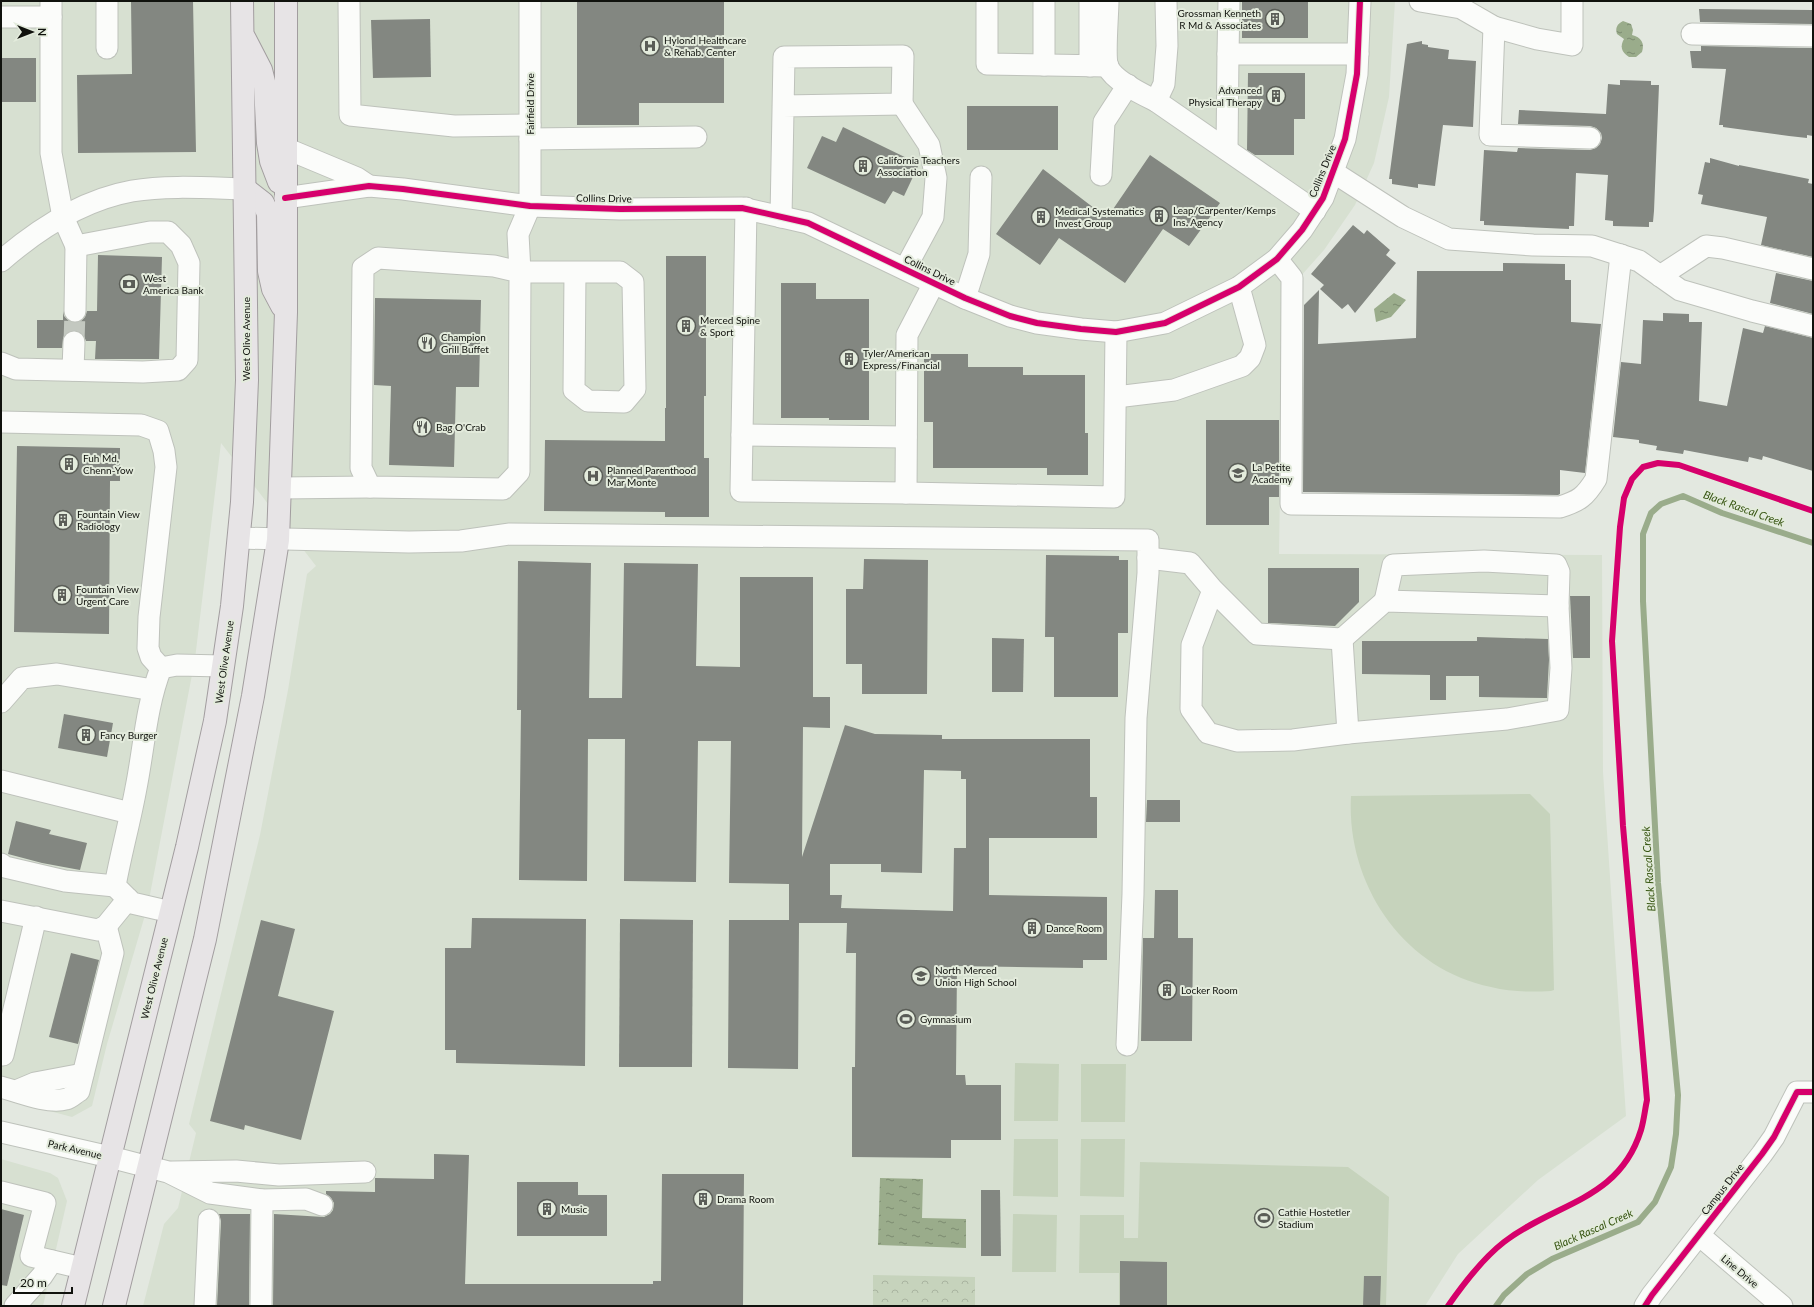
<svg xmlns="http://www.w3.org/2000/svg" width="1814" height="1307" font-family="Lato,sans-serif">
  <defs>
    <pattern id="park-crowns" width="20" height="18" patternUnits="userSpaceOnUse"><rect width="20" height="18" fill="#c6d3bc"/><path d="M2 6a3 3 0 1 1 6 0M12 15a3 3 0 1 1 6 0" fill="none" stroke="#a9b4a0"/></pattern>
    <pattern id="water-ripples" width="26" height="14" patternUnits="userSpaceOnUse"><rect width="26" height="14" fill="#9aac8b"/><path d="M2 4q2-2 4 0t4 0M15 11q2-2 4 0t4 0" fill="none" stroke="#7c8b70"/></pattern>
  </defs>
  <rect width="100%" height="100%" fill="#e3e8e0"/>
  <g fill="#d7e0d1">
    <path d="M1,1H1395L1389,97L1374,163L1355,205L1324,250L1283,296L1279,554L1602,555L1603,772L1626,1116L1538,1180L1458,1254L1425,1306H143L164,1224L178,1208L196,1133L189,1124L260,835L288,690L307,574L316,566L221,443L195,659L148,905L107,1044L92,1106L72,1117L1,1098Z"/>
    <path d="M1,1159L50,1173L58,1178L67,1201L43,1306H1Z"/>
  </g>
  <g fill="#c6d3bc">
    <path d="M1530,794L1550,814L1554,990L1551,991C1531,992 1511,992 1491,987C1403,969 1346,884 1351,796Z"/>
    <path d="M1015,1063L1059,1064L1058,1121H1014Z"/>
    <path d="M1081,1064H1126L1125,1122H1081Z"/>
    <path d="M1014,1139H1058V1197L1013,1196Z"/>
    <path d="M1081,1139H1125L1124,1197L1080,1196Z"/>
    <path d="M1140,1162L1348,1167L1389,1197L1386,1306H1119V1273H1079L1080,1215H1124V1238H1138Z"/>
    <path d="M1013,1214L1057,1215L1056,1272H1012Z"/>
  </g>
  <path fill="url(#park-crowns)" d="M873,1275L975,1277V1306H873Z"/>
  <g fill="url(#water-ripples)">
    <path d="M1623,21L1631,24L1633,30L1632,35C1641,37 1645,43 1642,52L1636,57H1629C1621,52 1620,46 1624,39L1617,34C1615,28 1617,24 1623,21Z"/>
    <path d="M1394,293L1406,300L1391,317L1376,322L1374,309Z"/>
    <path d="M880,1178L923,1179L922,1218L966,1219V1248L878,1245Z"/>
  </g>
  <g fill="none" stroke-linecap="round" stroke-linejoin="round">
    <path stroke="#9aac8b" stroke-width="6" d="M1496,1306L1504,1295L1527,1274L1552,1259L1638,1222L1655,1202L1671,1167L1676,1134L1678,1095L1658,883L1643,601V534L1651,513L1661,504L1683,496L1722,513L1813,543"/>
  </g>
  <g fill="#838781" fill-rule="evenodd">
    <path d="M131,1H193L196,152L78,153L77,75L132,74Z"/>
    <path d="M577,1H724V103H639V125H577Z"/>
    <rect x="1242" y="1" width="66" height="37"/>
    <path d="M1699,9L1813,10V24L1700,22Z"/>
    <path d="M430,19L431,77L373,78L371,20Z"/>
    <path d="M1422,41V44L1428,45V47L1449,50L1448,59L1476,61L1473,127L1443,125L1435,186L1418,184V188L1392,184V179H1389L1407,44Z"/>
    <path d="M1701,46L1813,48V136L1807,135V138L1789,136L1723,127V125H1719L1726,69L1692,68L1690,51H1701Z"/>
    <rect x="1" y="58" width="35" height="44"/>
    <path d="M1248,73H1305V119H1294V155H1255L1247,150Z"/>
    <path d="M1620,80L1651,81V85H1659L1654,211L1653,222H1649V227L1613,226V221L1605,220L1608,175L1576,173L1574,226H1569V229L1484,225V221H1480L1484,150L1517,152L1518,148L1590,150L1596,148L1600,144L1602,138L1601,133L1596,128L1590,126L1518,124L1519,110L1606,114L1608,84L1620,85Z"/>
    <rect x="967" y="106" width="91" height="44"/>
    <path d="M843,127L919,164L904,196L893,191L885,204L807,168L822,136L836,142Z"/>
    <path d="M1150,155L1220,203L1189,246L1163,229L1125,283L1059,238L1040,265L996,234L1043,169L1107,218Z"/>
    <path d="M1710,158L1739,166V165L1809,179L1808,183L1813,184V257L1761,245L1767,217L1701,204L1703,195L1698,194L1705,162L1710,163Z"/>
    <path d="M1353,225L1364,234L1367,230L1390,250L1386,255L1396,263L1355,313L1348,304L1342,309L1320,289L1324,285L1311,274Z"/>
    <path d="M98,255L162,257L159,359H95L96,341H86L84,336L81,332L75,330L69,331L64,335L62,348H37V320H63V311L64,316L69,321L75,323L80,322L85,317L87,311H97Z"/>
    <path d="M666,256H706V396H704V458H709V517H665V512L544,511L545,440L665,441V408H666Z"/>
    <path d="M1503,263L1565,264V280H1571V322L1601,324L1585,473L1560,470V494L1558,495L1303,492L1304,305L1319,290L1318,344L1416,338L1417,271H1503Z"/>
    <path d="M1776,273L1813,281V314L1770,303Z"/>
    <path d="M781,283H816V299H869V420H829V418H781Z"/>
    <path d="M375,298L481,300L479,387H456L454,467L389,465L391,386L374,385Z"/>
    <path d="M1663,313L1689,314V322H1702L1699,401L1727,406L1743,328L1763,333L1765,326L1813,338V471L1763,456L1762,460L1749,457L1748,462L1684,450L1683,454L1656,450L1657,446L1639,443V440L1613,437L1621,362L1641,364L1643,320L1663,321Z"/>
    <path d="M924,354H968V367H1023V375H1085V433H1088V475H1047V468H933V422H924Z"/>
    <path d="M1206,420H1279V497H1269V525H1206Z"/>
    <path d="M17,446L120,448V481H110L109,634L14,632Z"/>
    <path d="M1046,555L1119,556V560H1128V633H1118V697H1054V637H1045Z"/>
    <path d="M864,559L928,560L927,694H862V664H846V589H863Z"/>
    <path d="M518,561L591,563L589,698H622L624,563L698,564L696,666L740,667V577H813V697H830V728L803,727L802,857L845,725L875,734L942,735V739H1090V797H1097V838H989V895L1107,897V960H1083V968L957,966L956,1075H965L966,1085H1001V1140H951V1158L852,1157V1067H855L856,953H846L847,923H799L798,1069L728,1068L729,920H789V884L729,883L731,741H698L696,882L624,881L625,739H588L587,881L519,880L521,710H517ZM924,770L961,771V779H966V848H954L953,911L841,908L842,895H830V864H881V872L922,873Z"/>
    <path d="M1268,568H1359V602L1335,626L1268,623Z"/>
    <path d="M1570,596H1590V658H1573Z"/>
    <path d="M1477,637L1548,639L1549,660L1547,698L1479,697V676H1446V700H1430V675L1362,674V641H1477Z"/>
    <path d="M992,638L1024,639L1023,692H992Z"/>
    <path d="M64,714L113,723L107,757L58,748Z"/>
    <path d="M1147,800H1180V822H1146Z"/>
    <path d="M16,821L51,830L49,834L87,843L80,870L42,863L8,854Z"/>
    <path d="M1155,890H1178V938H1193L1192,1041H1141L1143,938H1154Z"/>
    <path d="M472,918L586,919L585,1066L456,1063V1050H445V948H471Z"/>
    <path d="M620,919L693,920L692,1067H619Z"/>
    <path d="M261,920L295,929L278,996L334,1011L301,1140L245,1125L244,1130L210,1121Z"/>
    <path d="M71,953L99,960L78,1044L49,1037Z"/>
    <path d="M434,1154L469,1155L465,1284H653V1281H661L662,1174H744L743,1306H273L274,1214L324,1217L330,1214L333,1210L334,1203L331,1198L326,1194V1191L375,1192V1178L434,1179Z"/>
    <path d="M517,1182H578V1195H607V1236H517Z"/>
    <path d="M981,1190H1000L1001,1256H981Z"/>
    <path d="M1,1209L24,1215L7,1286L1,1285Z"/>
    <path d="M219,1214H250L249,1306H217L221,1221Z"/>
    <path d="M1120,1261L1167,1262V1306H1120Z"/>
    <path d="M1364,1276H1381L1380,1306H1363Z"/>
  </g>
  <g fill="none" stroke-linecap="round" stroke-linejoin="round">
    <path stroke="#c3c8c0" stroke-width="21" stroke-dasharray="21 10" stroke-linecap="butt" d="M74,342L75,311"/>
    <defs>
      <g id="minor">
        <path d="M107,1V48"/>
        <path d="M349,1L350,115L454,126L530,125"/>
        <path d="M530,1V206L518,234L520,272L519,472L503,489L370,487L361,468L363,268L378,258L494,266L520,272H620L633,282L635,389L624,402L588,401L574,390L575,272"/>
        <path d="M987,1V64L1108,66"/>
        <path d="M1108,1C1108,13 1104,58 1108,67C1114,81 1142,94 1156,101L1315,211"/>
        <path d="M1229,1L1228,54H1358"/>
        <path d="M1420,1L1461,8L1494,27L1537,39L1572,45V1"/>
        <path d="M1,17H51"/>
        <path d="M1494,27L1490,135L1590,138"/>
        <path d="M1692,34L1813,36"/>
        <path d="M1044,65V1"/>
        <path d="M1090,66V1"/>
        <path d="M1156,101L1164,84L1167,46L1166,1"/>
        <path d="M902,104L929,145L936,178L933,217L905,269"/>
        <path d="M530,139L696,137"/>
        <path d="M285,148L357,178L369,186"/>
        <path d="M1227,150L1228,54"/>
        <path d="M1333,172L1403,217L1449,239L1533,245L1592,246L1639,261L1680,290L1752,311L1813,326"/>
        <path d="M1101,175L1104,122L1128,85"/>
        <path d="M285,198L369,186L403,189L530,206L620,209L742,208L808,223L965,298L1010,316L1037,323L1081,329L1116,332L1165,323L1239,287L1277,259L1302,230L1323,198L1345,139L1357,74L1360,1"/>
        <path d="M746,208L741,491L906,493L907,335L934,283"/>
        <path d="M781,217L784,57L903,56L902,104L783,106"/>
        <path d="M1277,259L1292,278L1291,504L1560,507C1579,501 1585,497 1596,479L1621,255"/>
        <path d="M1,261C38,229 82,200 132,191C169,185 207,188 245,189"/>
        <path d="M1660,276L1706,246L1723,248L1813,269"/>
        <path d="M965,298L979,254L981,177"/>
        <path d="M75,311L76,246"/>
        <path d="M1,363L16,369L143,372L178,370L187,360L189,263L181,245L168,232H150L76,246L63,217L51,153V1"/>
        <path d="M73,370L74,342"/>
        <path d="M1116,397L1174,390L1242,366L1250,358L1255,345L1239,287"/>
        <path d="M1,422L141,425L158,431L164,451L166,467L149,617L148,648L151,657L161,668"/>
        <path d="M742,435L906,437"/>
        <path d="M280,488L370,487"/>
        <path d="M906,493L1114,497L1116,332"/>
        <path d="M239,538L409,542L461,541L510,534L1148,540V573L1136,718L1133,894L1127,1045"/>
        <path d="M1148,558L1190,563L1213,590L1257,634L1342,639L1385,601L1558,606L1561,668L1558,710L1507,719L1348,733L1293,740L1237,741L1208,733L1191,709L1192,645L1213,590"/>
        <path d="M1385,601L1393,565L1484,561L1556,565L1559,572L1558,606"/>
        <path d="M1342,639L1348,733"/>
        <path d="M1,702L22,678L57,674L153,690"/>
        <path d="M1,781L130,813"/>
        <path d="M1,864L5,867L65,881L115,886"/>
        <path d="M1,911L98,930L106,926L128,899"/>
        <path d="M171,912L132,903L115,886C121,853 130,821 136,788C144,748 146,706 161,668L177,665L223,666"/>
        <path d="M1,1055H3L36,917"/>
        <path d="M1,1087C19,1092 48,1104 66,1099C71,1098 75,1093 79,1091L113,953L106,926"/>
        <path d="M16,1091L35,1083L83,1074"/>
        <path d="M1,1132L110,1157L168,1172L210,1193L262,1200L306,1199L322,1205"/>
        <path d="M172,1172L236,1171L279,1175L365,1172"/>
        <path d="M1,1192L45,1203L31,1256L82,1268"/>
        <path d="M1699,1235L1782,1306"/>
        <path d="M15,1306L42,1276L52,1261"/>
        <path d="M205,1306L209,1220"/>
        <path d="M261,1306L262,1200"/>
        <path d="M1645,1306L1652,1295L1762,1154L1774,1137L1797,1092H1813"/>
      </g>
      <g id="major">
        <path d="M245,39L261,70L265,86L268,143L271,161L279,182"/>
        <path d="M245,189L263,203L268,213L269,271L273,289L282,306"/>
        <path d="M73,1306L187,847L215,721L232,606L242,502L247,380L242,1"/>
        <path d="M114,1306L205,939L253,696L278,540L286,312V1"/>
      </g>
    </defs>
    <use href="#minor" stroke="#bec2bb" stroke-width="23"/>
    <use href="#major" stroke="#a29d9f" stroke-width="24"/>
    <use href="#minor" stroke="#fbfcfa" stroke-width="21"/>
    <use href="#major" stroke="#e7e4e6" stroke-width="22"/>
    <defs>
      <g id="cycleway">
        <path d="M285,198L369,186L403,189L530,206L620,209L742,208L808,223L965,298L1010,316L1037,323L1081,329L1116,332L1165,323L1239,287L1277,259L1302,230L1323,198L1345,139L1357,74L1360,1"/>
        <path d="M1448,1306C1464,1283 1482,1259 1504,1242C1556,1202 1619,1201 1641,1130C1644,1120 1645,1109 1647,1100L1623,826L1612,641L1620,527L1624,498L1632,479L1643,467L1658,463L1679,465L1813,511"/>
        <path d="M1645,1306L1652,1295L1762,1154L1774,1137L1797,1092H1813"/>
      </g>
    </defs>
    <use href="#cycleway" stroke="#e3ebdc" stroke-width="8"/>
    <use href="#cycleway" stroke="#d6006c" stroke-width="6"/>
  </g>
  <defs>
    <symbol id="building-ring" viewBox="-11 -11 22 22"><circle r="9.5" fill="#e3ebdc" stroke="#5a5d57" stroke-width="1.5"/><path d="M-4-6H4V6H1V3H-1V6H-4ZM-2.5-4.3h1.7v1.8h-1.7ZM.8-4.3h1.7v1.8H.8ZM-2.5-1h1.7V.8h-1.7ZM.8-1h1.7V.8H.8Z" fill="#5a5d57"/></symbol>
    <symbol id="hospital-ring" viewBox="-11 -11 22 22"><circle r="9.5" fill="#e3ebdc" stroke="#5a5d57" stroke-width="1.5"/><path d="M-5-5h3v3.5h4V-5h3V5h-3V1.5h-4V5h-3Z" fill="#5a5d57"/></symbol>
    <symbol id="bank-ring" viewBox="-11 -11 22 22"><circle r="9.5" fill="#e3ebdc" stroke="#5a5d57" stroke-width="1.5"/><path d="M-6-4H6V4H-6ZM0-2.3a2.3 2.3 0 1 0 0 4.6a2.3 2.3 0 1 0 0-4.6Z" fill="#5a5d57"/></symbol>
    <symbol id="restaurant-ring" viewBox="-11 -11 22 22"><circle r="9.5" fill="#e3ebdc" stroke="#5a5d57" stroke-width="1.5"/><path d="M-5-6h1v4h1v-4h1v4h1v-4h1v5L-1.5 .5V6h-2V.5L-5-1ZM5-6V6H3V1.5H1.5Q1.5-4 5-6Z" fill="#5a5d57"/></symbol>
    <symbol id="school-ring" viewBox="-11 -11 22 22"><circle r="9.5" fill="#e3ebdc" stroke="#5a5d57" stroke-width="1.5"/><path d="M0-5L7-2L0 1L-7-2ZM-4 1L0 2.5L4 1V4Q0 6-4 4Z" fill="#5a5d57"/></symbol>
    <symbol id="stadium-ring" viewBox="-11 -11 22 22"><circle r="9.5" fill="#e3ebdc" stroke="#5a5d57" stroke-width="1.5"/><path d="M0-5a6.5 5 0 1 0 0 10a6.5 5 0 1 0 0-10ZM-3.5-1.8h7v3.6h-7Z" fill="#5a5d57"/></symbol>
  </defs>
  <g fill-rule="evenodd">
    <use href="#building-ring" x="1264" y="8" width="22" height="22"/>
    <use href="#hospital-ring" x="639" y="35" width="22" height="22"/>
    <use href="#building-ring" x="1265" y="85" width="22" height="22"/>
    <use href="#building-ring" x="852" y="155" width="22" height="22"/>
    <use href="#building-ring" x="1148" y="205" width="22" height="22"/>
    <use href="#building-ring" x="1030" y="206" width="22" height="22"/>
    <use href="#bank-ring" x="118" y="273" width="22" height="22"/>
    <use href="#building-ring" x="675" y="315" width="22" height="22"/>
    <use href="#restaurant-ring" x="416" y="332" width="22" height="22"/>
    <use href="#building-ring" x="838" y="348" width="22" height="22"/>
    <use href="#restaurant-ring" x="411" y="416" width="22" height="22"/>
    <use href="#building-ring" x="58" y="453" width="22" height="22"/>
    <use href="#school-ring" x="1227" y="462" width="22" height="22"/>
    <use href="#hospital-ring" x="582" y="465" width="22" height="22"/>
    <use href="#building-ring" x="52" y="509" width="22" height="22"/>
    <use href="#building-ring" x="51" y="584" width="22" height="22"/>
    <use href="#building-ring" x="75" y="724" width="22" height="22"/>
    <use href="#building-ring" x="1021" y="917" width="22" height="22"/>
    <use href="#school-ring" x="910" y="965" width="22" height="22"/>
    <use href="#building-ring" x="1156" y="979" width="22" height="22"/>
    <use href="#stadium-ring" x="895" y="1008" width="22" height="22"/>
    <use href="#building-ring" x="692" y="1188" width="22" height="22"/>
    <use href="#building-ring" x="536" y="1198" width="22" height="22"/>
    <use href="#stadium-ring" x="1253" y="1207" width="22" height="22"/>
  </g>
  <g text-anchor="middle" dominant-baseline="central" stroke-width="4" stroke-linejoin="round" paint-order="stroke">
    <g font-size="10" fill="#10120d" stroke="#e3ebdc" text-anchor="start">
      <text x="1261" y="13" text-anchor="end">Grossman Kenneth<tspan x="1261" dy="12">R Md &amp; Associates</tspan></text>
      <text x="664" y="40">Hylond Healthcare<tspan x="664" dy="12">&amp; Rehab. Center</tspan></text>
      <text x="1262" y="90" text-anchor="end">Advanced<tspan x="1262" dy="12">Physical Therapy</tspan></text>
      <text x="877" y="160">California Teachers<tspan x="877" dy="12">Association</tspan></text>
      <text x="1173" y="210">Leap/Carpenter/Kemps<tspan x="1173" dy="12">Ins. Agency</tspan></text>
      <text x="1055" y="211">Medical Systematics<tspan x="1055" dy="12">Invest Group</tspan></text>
      <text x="143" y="278">West<tspan x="143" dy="12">America Bank</tspan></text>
      <text x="700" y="320">Merced Spine<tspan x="700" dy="12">&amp; Sport</tspan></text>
      <text x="441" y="337">Champion<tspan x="441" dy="12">Grill Buffet</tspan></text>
      <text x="863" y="353">Tyler/American<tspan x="863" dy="12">Express/Financial</tspan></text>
      <text x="436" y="427">Bag O'Crab</text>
      <text x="83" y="458">Fuh Md,<tspan x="83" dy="12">Chenn-Yow</tspan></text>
      <text x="1252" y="467">La Petite<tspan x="1252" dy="12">Academy</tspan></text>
      <text x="607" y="470">Planned Parenthood<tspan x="607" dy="12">Mar Monte</tspan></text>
      <text x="77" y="514">Fountain View<tspan x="77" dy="12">Radiology</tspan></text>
      <text x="76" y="589">Fountain View<tspan x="76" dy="12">Urgent Care</tspan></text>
      <text x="100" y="735">Fancy Burger</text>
      <text x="1046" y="928">Dance Room</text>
      <text x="935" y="970">North Merced<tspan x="935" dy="12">Union High School</tspan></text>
      <text x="1181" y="990">Locker Room</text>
      <text x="920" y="1019">Gymnasium</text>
      <text x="717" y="1199">Drama Room</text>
      <text x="561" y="1209">Music</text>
      <text x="1278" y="1212">Cathie Hostetler<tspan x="1278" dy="12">Stadium</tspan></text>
    </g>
    <g font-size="10" fill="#10120d" stroke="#e3ebdc">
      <text transform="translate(530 104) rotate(-90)">Fairfield Drive</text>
      <text transform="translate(1322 171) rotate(-68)">Collins Drive</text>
      <text transform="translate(604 198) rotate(1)">Collins Drive</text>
      <text transform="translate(930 270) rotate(26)">Collins Drive</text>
      <text transform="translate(246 339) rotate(-90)">West Olive Avenue</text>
      <text transform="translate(224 662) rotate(-82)">West Olive Avenue</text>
      <text transform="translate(154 978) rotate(-76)">West Olive Avenue</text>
      <text transform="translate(75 1149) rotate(13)">Park Avenue</text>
      <text transform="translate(1722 1189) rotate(-52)">Campus Drive</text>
      <text transform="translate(1740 1271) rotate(40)">Line Drive</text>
    </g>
    <g font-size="11" font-style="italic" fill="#375512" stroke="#e3ebdc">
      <text transform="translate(1744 508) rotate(20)">Black Rascal Creek</text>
      <text transform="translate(1648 869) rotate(-94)">Black Rascal Creek</text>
      <text transform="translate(1593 1229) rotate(-24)">Black Rascal Creek</text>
    </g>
  </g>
  <rect width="1814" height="1307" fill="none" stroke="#10120d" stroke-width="4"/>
  <g transform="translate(32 32) rotate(90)" stroke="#e3ebdc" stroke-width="3" paint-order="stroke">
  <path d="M0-3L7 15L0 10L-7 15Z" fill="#10120d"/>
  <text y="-6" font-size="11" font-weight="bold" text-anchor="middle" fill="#10120d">N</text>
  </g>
  <path d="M14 1287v6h58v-6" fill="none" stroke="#10120d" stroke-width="2"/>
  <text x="20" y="1287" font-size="12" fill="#10120d" stroke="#e3ebdc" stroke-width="3" paint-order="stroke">20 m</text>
</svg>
